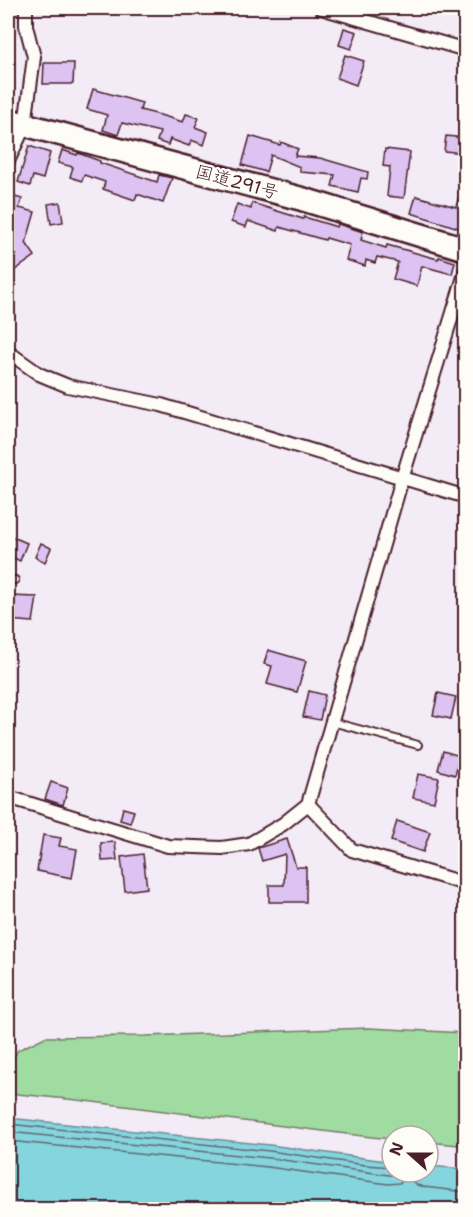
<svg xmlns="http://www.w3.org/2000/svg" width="473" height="1217" font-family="'Shantell Sans','Klee One',sans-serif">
  <rect width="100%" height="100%" fill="#f3ebf6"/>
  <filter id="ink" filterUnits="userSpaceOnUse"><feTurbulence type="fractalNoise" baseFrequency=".0167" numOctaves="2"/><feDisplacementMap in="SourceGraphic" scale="12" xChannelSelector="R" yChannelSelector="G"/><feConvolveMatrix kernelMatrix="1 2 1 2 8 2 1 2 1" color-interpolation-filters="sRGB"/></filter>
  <g filter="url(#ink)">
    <path fill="#a0dba1" stroke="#757d66" stroke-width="1.5" d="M369,1028L465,1033V1142L459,1145L428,1142V1136H392V1139L371,1137L77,1100L8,1093V1066L18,1050L45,1037L145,1036Z"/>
    <path fill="#84d5de" stroke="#6d8c96" stroke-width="1.5" d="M8,1118L270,1145L392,1162V1172H428V1166L465,1169V1209H8Z"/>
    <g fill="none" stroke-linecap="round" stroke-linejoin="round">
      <g stroke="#616873" stroke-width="1.5">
        <path d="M8,1124L270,1151L365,1165L392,1167"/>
        <path d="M8,1132L269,1158L389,1175H394L400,1172"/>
        <path d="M8,1141L268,1167L388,1184L399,1183L408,1178L417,1185L424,1187L466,1192"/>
      </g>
    </g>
    <g fill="#dcc3f2" stroke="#4a1f2b" stroke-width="1.5">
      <path d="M344,28L357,32L351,49L339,45Z"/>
      <path d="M345,55L364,61L356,85L337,78Z"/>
      <path d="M44,63H74L73,84H43Z"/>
      <path d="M93,89L142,103L140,110L160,115L183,122L186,114L199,118L195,127L208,132L204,145L191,140L189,146L170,139L168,145L157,141L160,132L122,123L118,135L103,130L107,115L87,109Z"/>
      <path d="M250,136L280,145L281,142L298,149L295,156L320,158L368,172L367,179L361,178L358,192L332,186L335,175L300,172V167L271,155L266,172L242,165Z"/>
      <path d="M446,136L465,138V153L444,151Z"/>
      <path d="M29,146L50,153L43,179L33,176L30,186L18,182Z"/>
      <path d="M385,149L410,152L404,198L387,196L390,167L383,166Z"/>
      <path d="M62,150L77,155L78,153L100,161V163L157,182L159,175L172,178L163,203L137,194L135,200L103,189L105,182L84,175L82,181L70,177L73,167L58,163Z"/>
      <path d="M462,184H465V230L411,213L416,196L456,207Z"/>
      <path d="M8,195L22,199L19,208L35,212L26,243L35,256L8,275Z"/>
      <path d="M60,202L63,222L51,224L48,204Z"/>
      <path d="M252,203L303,219L304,217L337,227L338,224L363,232L361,240L386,248L387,245L438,259L439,257L455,262L452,274L422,266L417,286L393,279L398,262L377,257L375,263L366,260L365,266L346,260L350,245L326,238L325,240L279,227L278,231L248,221L246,227L231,222L237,204L251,209Z"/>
      <path d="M8,535L27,543L20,561L8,555Z"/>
      <path d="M41,543L51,548L45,562L35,557Z"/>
      <path d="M8,596L37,597L33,622L8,620Z"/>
      <path d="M268,650L306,661L297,692L267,684L272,666L264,664Z"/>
      <path d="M309,691L325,695L320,720L303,717Z"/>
      <path d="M438,693L456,697L451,719L433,715Z"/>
      <path d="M443,751L460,756L455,775L438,770Z"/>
      <path d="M418,774L439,778L434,802L413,798Z"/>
      <path d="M51,782L68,788L63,805L45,799Z"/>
      <path d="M123,808L134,811L130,823L120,820Z"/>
      <path d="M397,821L430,832L423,852L391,841Z"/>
      <path d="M43,835L61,838L59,846L77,849L72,878L37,871Z"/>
      <path d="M287,839L296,867H306V902H269V885H284L285,854L262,861L258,848Z"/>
      <path d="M115,842L117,860L102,861L101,843Z"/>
      <path d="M143,854L147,888L125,891L121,857Z"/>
    </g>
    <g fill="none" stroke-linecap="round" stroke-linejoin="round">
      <defs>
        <g id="lane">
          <path d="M8,580H15"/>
          <path d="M332,722L418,745"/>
        </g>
        <g id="street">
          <path d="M321,8L466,50"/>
          <path d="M8,161L25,125L34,57L26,26V8"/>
          <path d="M8,352L39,374L68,386L161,405L466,497"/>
          <path d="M8,797L168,846L222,848L249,844L283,824L308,804L402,479L466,270"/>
          <path d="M308,804L352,850L466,884"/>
        </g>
        <path id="highway" d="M8,120L302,199L466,249"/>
      </defs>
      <use href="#lane" stroke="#4a1f2b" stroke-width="10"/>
      <use href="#street" stroke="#4a1f2b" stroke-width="16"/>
      <use href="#highway" stroke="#4a1f2b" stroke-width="27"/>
      <use href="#lane" stroke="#fdfcf7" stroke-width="6"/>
      <use href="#street" stroke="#fdfcf7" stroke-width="12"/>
      <use href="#highway" stroke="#fdfcf7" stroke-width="22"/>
    </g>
  </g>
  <g text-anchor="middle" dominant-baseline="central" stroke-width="4.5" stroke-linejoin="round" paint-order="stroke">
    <g font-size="18" fill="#4a1f2b" stroke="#fdfcf7">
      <text transform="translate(237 182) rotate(15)">国道291号</text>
    </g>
  </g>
  <rect width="473" height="1217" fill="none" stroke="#fdfcf7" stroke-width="30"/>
  <rect x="15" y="15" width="443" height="1187" fill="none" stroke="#4a1f2b" stroke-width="2" filter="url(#ink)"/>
  <g transform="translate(410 1154) rotate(291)"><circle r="28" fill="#fdfcf7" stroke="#b5a4a5" stroke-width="1.5"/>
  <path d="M0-4.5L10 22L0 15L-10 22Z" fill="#4a1f2b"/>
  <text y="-9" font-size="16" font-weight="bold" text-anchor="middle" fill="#4a1f2b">N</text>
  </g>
</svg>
